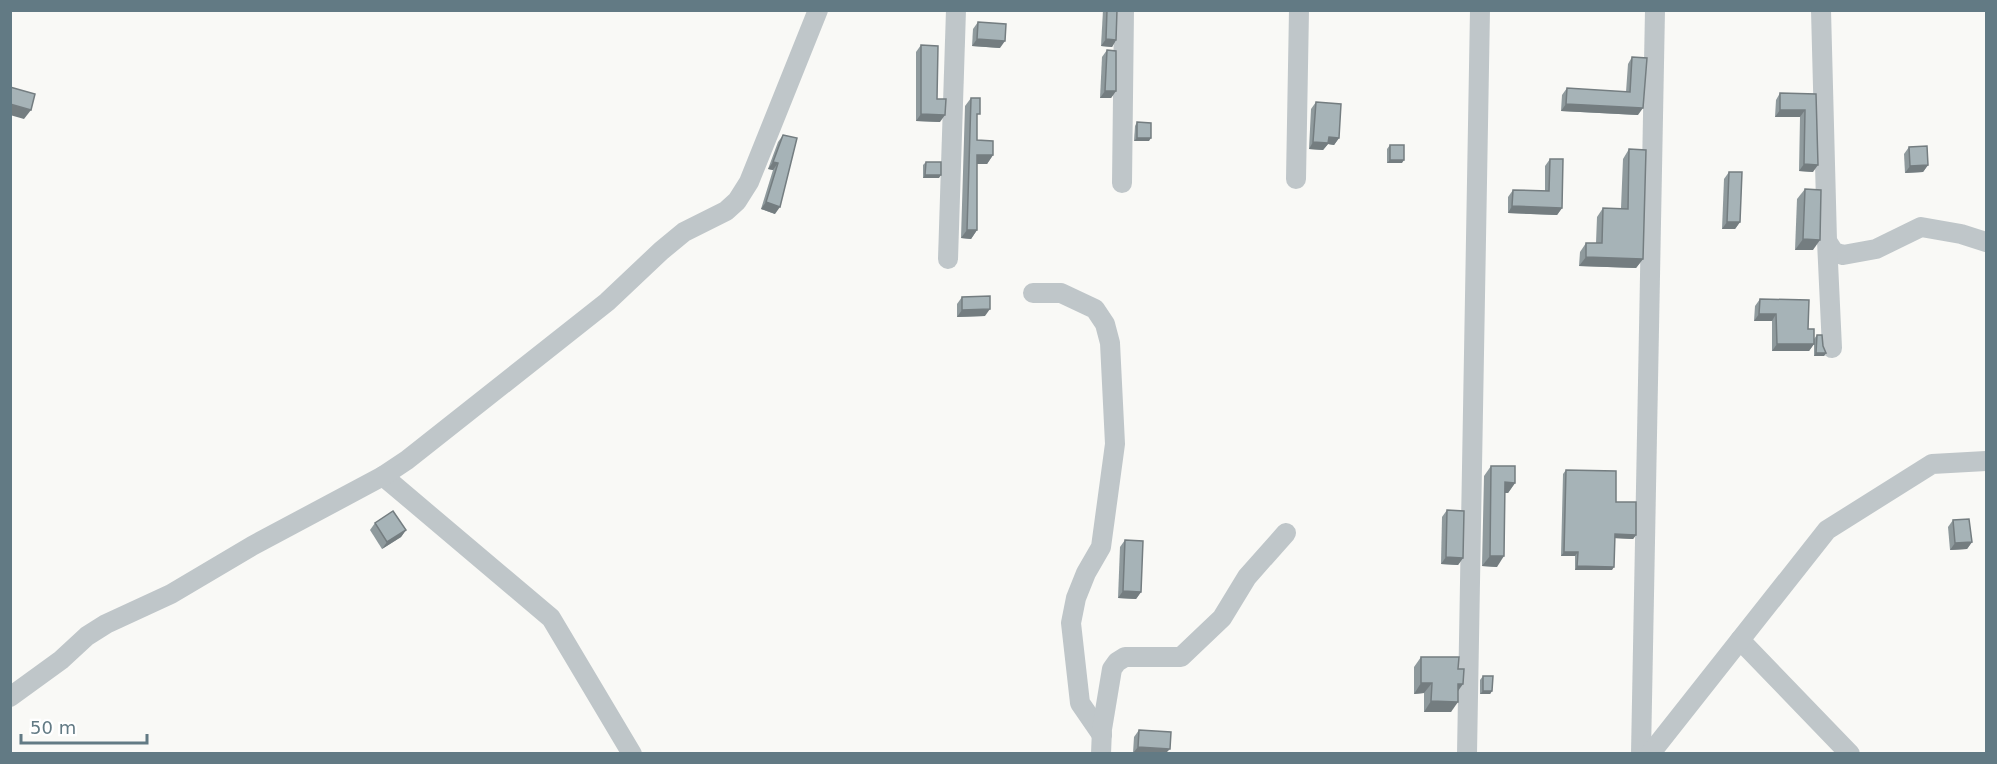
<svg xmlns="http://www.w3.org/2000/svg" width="1997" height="764" font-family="'DejaVu Sans',sans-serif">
  <rect width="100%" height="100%" fill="#f9f9f6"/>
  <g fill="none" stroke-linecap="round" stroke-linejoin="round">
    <g stroke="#bfc6c9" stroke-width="20">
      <path d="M1821,10L1827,241L1834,252L1843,255L1876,249L1921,227L1961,234L1986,242"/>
      <path d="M1296,179L1299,10"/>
      <path d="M1122,183L1124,10"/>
      <path d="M1827,241L1832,348"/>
      <path d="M948,259L956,10"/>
      <path d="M1033,293H1061L1095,309L1105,324L1110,343L1115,444L1101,547L1086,573L1076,598L1071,623L1080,703L1102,735"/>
      <path d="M383,476L551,618L632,754"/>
      <path d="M1740,640L1850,754"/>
      <path d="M10,697L61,660L87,636L106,624L171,594L252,546L383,476L407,460L607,302L661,251L684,232L726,211L737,201L749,182L818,10"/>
      <path d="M1101,754L1102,729L1112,669L1117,662L1125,657H1181L1222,618L1247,577L1286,533"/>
      <path d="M1467,754L1480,10"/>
      <path d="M1641,754L1655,10"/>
      <path d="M1650,754L1827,530L1932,464L1986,461"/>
    </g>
  </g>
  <g fill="#8f9a9d">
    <path d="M1103,10H1117L1116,40L1112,47L1101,46Z"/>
    <path d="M978,22L1000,48L972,46L973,29Z"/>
    <path d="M921,45L940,122L916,121V52Z"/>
    <path d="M1107,50L1116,91L1111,98H1100L1102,57Z"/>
    <path d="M1632,57L1638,115L1561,111L1562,95L1567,88L1626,92L1628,64Z"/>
    <path d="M1780,93L1816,94L1813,172L1799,171L1800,117H1775L1776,100Z"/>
    <path d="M971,98L977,118V140L993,155L987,164H977V230L971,239L961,238L965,106Z"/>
    <path d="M1316,102L1339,138L1334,145L1328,144L1323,150L1309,149L1311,109Z"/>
    <path d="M1137,122L1149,141H1134L1135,126Z"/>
    <path d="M783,135L775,214L761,209L773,170L768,169L778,142Z"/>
    <path d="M1390,145L1402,163H1387V149Z"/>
    <path d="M1909,147L1928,165L1923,172L1905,173L1904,154Z"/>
    <path d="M1629,149L1643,259L1636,268L1579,266L1580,252L1586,243H1596L1597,217L1603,208H1621L1623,159Z"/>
    <path d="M1550,159L1562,208L1557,215L1508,213V197L1513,190L1545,191V166Z"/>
    <path d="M926,162L939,178H923V165Z"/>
    <path d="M1729,172L1740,222L1735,229H1722L1724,179Z"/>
    <path d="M1805,189L1813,250H1795L1797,199Z"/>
    <path d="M962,297L985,316L957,317V304Z"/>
    <path d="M1760,299L1808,329L1814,344L1809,351H1772V321H1754L1755,306Z"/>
    <path d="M1817,335L1826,353L1824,356H1814V339Z"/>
    <path d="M1491,466L1515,483L1508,493H1505L1497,567L1482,566L1484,476Z"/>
    <path d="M1566,470L1636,535L1633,539L1615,538L1612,570H1575V556H1561L1563,474Z"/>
    <path d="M1447,510L1463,558L1458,565L1441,564L1442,517Z"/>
    <path d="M1953,520L1972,542L1967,549L1950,550L1948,527Z"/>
    <path d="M375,523L406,530L401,537L382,549L370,530Z"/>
    <path d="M1125,540L1141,592L1136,599L1118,598L1120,547Z"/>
    <path d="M1421,657L1458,691L1451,712H1424V693L1414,694V667Z"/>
    <path d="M1483,676L1492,691L1490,694H1480V680Z"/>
    <path d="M1139,730L1166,753H1133L1134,737Z"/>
  </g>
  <g fill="#747d80">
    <path d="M977,39L1005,41L1000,48L972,46Z"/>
    <path d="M1106,39L1116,40L1112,47L1101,46Z"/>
    <path d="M1105,91H1116L1111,98H1100Z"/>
    <path d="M10,104L31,110L24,119L10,115Z"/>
    <path d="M1566,104L1643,108L1638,115L1561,111Z"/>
    <path d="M1780,110H1805L1800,117H1775Z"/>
    <path d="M921,114L945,115L940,122L916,121Z"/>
    <path d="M1329,137L1339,138L1334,145L1328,144L1323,150L1309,149L1313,142Z"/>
    <path d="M1137,138H1151L1149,141H1134Z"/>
    <path d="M977,155H993L987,164H971Z"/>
    <path d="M1390,160H1404L1402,163H1387Z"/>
    <path d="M773,162L778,163L773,170L768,169Z"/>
    <path d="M1804,164L1818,165L1813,172L1799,171Z"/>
    <path d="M1928,165L1923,172L1905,173L1910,166Z"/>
    <path d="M925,175H941L939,178H923Z"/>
    <path d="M766,202L780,207L775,214L761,209Z"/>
    <path d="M1512,206L1562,208L1557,215L1508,213Z"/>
    <path d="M1727,222H1740L1735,229H1722Z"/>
    <path d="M967,230H977L971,239L961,238Z"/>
    <path d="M1803,239L1820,240L1813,250H1795Z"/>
    <path d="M1586,257L1643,259L1636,268L1579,266Z"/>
    <path d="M990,309L985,316L957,317L962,310Z"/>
    <path d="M1759,314H1776L1772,321H1754Z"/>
    <path d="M1777,344H1814L1809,351H1772Z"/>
    <path d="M1816,353H1826L1824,356H1814Z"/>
    <path d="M1505,482L1515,483L1508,493H1498Z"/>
    <path d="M406,530L401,537L382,549L387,542Z"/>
    <path d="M1615,534L1636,535L1633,539L1612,538Z"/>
    <path d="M1972,542L1967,549L1950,550L1955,543Z"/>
    <path d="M1564,552H1578L1575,556H1561Z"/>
    <path d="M1490,556H1504L1497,567L1482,566Z"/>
    <path d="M1446,557L1463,558L1458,565L1441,564Z"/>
    <path d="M1577,566L1614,567L1612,570H1575Z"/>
    <path d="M1123,591L1141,592L1136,599L1118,598Z"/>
    <path d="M1421,683H1432L1424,693L1414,694Z"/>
    <path d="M1458,684H1463L1456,694Z"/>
    <path d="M1483,691H1492L1490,694H1480Z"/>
    <path d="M1431,701L1458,702L1451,712H1424Z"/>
    <path d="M1138,747L1170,749L1166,753H1133Z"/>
  </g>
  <g fill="#a6b3b7" stroke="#747d80" stroke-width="1.5">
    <path d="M1107,10H1117L1116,40L1106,39Z"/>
    <path d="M978,22L1006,24L1005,41L977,39Z"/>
    <path d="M921,45L938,46L937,99H946L945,115L921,114Z"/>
    <path d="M1107,50L1116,51V91H1105Z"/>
    <path d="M1632,57L1647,58L1643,108L1566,104L1567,88L1630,92Z"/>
    <path d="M10,87L35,94L31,110L10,104Z"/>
    <path d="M1780,93L1816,94L1818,165L1804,164L1805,110H1780Z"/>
    <path d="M971,98H980V114H977V140L993,141V155H977V230H967Z"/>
    <path d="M1316,102L1341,104L1339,138L1329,137L1328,143L1313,142Z"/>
    <path d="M1137,122L1151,123V138H1137Z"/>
    <path d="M783,135L797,138L780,207L766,202L778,163L773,162Z"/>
    <rect x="1390" y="145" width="14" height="15"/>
    <path d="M1927,146L1928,165L1910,166L1909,147Z"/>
    <path d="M1629,149L1646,150L1643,259L1586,257V243H1602L1603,208L1628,209Z"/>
    <path d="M1550,159H1563L1562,208L1512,206L1513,190L1549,191Z"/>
    <path d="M926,162H941V175H925Z"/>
    <path d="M1729,172H1742L1740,222H1727Z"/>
    <path d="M1805,189L1821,190L1820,240L1803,239Z"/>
    <path d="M990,296V309L962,310V297Z"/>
    <path d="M1760,299L1809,300L1808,329H1814V344H1777L1776,314H1759Z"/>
    <path d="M1817,335H1822L1823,346L1826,353H1816Z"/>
    <path d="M1491,466H1515V483L1505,482L1504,556H1490Z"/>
    <path d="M1566,470L1616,471V502H1636V535L1615,534L1614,567L1577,566L1578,552H1564Z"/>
    <path d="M1447,510L1464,511L1463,558L1446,557Z"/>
    <path d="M393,511L406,530L387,542L375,523Z"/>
    <path d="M1969,519L1972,542L1955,543L1953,520Z"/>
    <path d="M1125,540L1143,541L1141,592L1123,591Z"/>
    <path d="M1421,657H1459L1458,669H1464L1463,684H1458V702L1431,701L1432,683H1421Z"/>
    <path d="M1483,676H1493L1492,691H1483Z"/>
    <path d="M1139,730L1171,732L1170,749L1138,747Z"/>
  </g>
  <rect width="1997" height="764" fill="none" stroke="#627a84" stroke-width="24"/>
  <path d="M21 734v9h126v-9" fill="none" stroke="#627a84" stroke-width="3"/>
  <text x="30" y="734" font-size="18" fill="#627a84" stroke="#ffffff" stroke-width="4.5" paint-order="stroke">50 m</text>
</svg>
